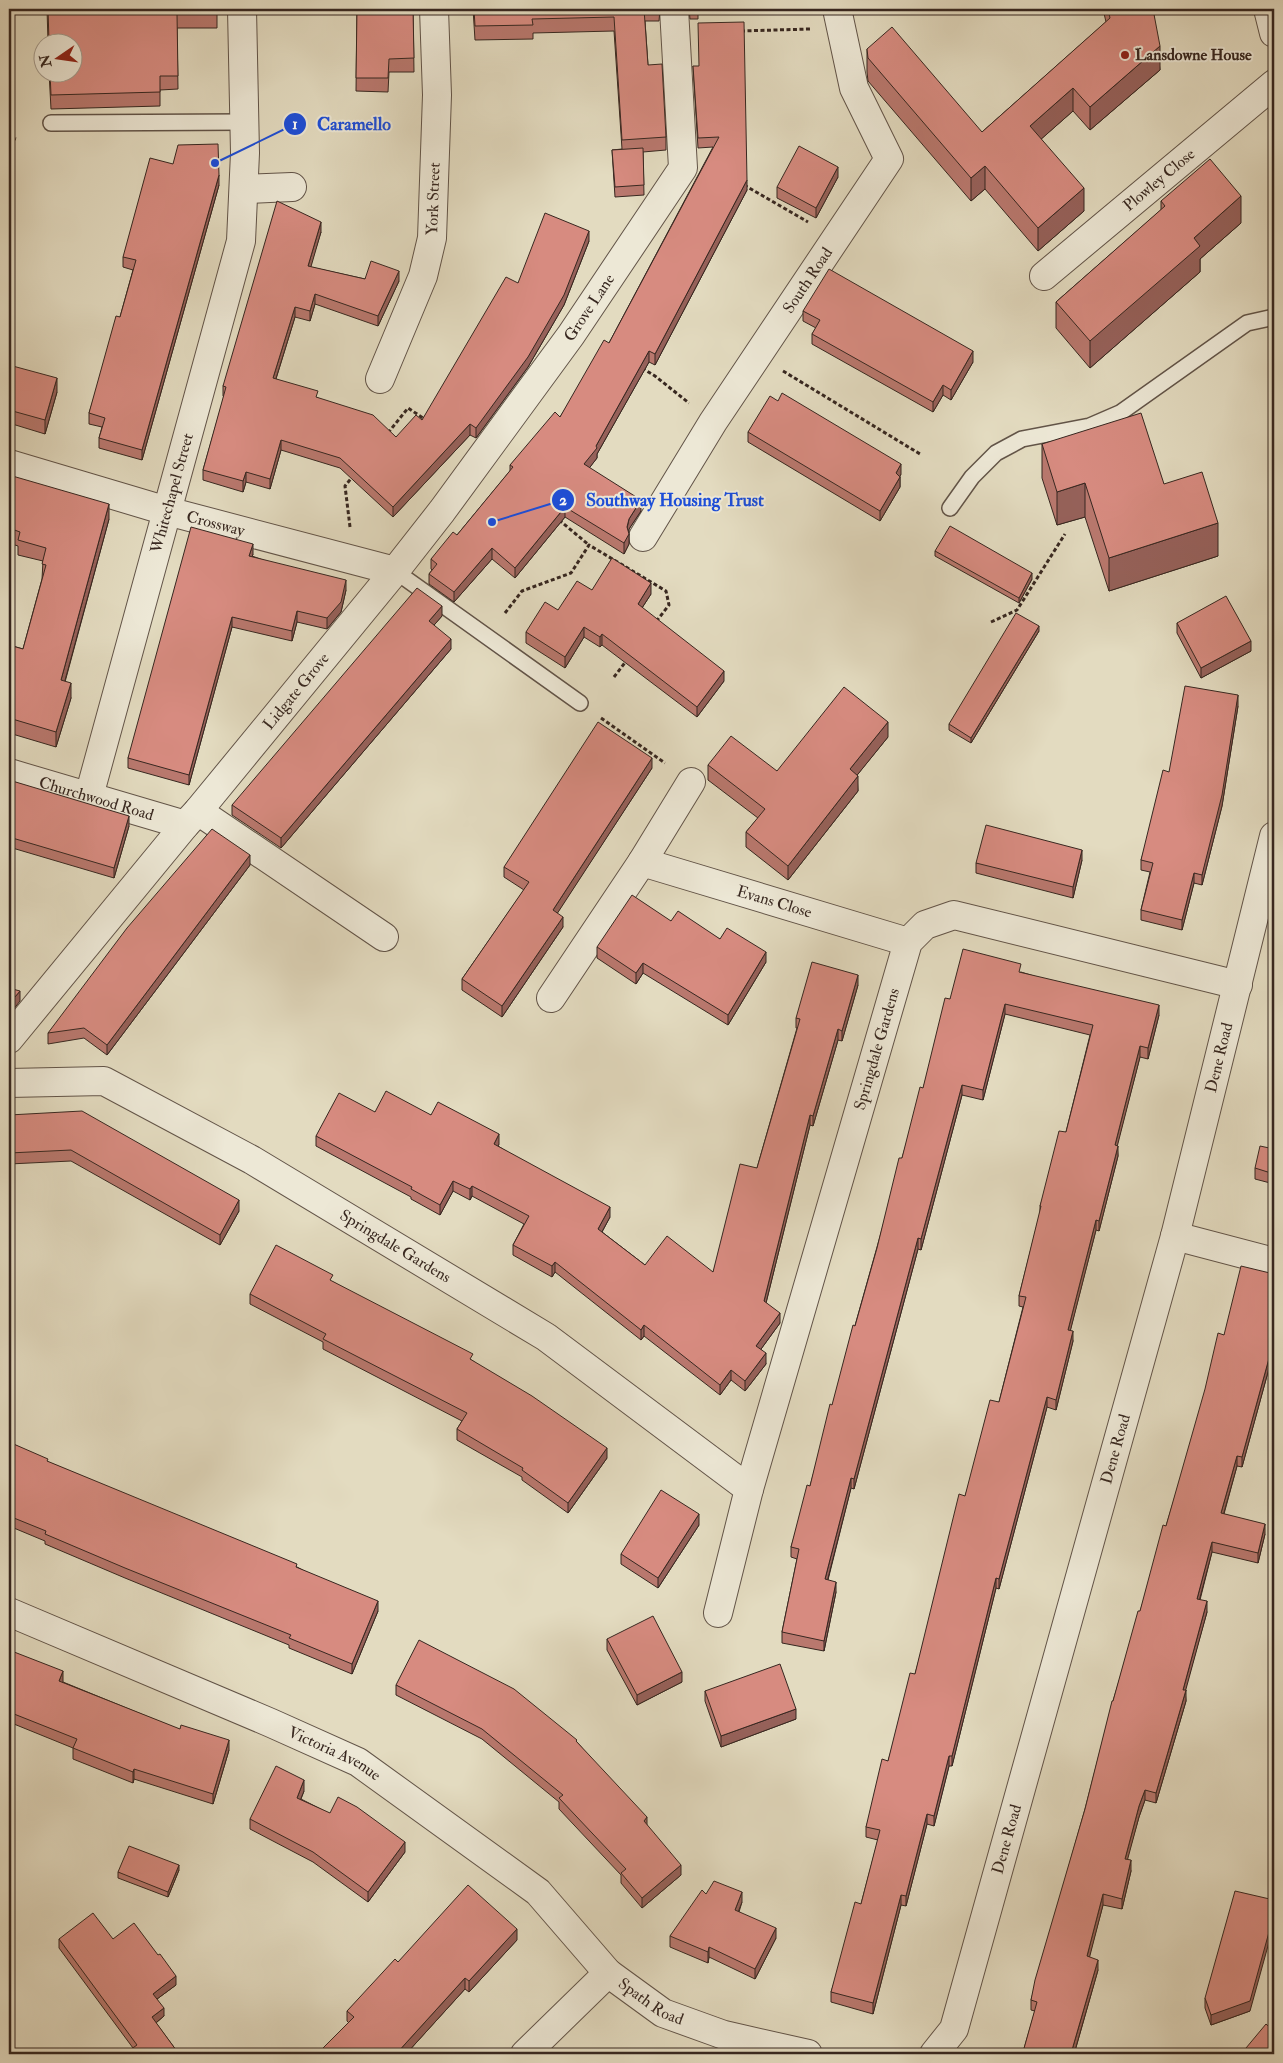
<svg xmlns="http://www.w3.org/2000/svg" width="1283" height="2063" font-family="'IM FELL Double Pica',serif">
  <rect width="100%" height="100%" fill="#e3dbc0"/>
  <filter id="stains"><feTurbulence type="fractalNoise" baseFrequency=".004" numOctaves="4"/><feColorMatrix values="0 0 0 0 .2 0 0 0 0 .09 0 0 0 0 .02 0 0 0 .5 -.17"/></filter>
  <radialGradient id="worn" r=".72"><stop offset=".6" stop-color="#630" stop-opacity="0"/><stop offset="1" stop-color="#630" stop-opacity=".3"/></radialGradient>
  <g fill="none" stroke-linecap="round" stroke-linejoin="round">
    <defs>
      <g id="lane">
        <path d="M51,123L244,122"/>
        <path d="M950,508L972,477L996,453L1022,439L1090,426L1120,413L1247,323L1274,317"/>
        <path d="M395,571L580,703"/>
      </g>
      <g id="street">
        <path d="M1268,9L1274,33"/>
        <path d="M245,189L292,187"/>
        <path id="s1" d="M1044,276L1274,84"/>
        <path id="s2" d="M380,379L423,276L432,238L437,95L434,9"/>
        <path id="s3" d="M9,464L167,511L395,571"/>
        <path id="s4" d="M643,537L713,422L889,159L854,88L837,9"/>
        <path id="s5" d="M9,773L185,825"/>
        <path id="s6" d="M691,782L642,862L908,942"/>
        <path id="s7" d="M89,796L241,241L245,153L242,9"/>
        <path d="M198,811L384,937"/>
        <path d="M551,998L642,862"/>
        <path id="s8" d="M9,1039L185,825L198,811L395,571L442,511L571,335L683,168L674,9"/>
        <path id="s9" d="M9,1083L104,1081L252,1160L546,1337L749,1489"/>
        <path d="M1175,1236L1274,1262"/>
        <path id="s10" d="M9,1612L271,1723L358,1762L538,1892L608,1973"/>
        <path id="s11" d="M718,1613L749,1489L908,942L925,925L954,915L1238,985"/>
        <path id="s12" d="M525,2054L608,1973L663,2013L724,2035L808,2054"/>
        <path id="s13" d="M934,2054L954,2029L1175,1236L1274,836"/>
      </g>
    </defs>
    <use href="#lane" stroke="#625448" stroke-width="18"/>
    <use href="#street" stroke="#625448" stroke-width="30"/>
    <g stroke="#372720" stroke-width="3" stroke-dasharray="4 2.5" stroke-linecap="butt">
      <path d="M741,31L810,29"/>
      <path d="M9,137L16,139"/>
      <path d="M744,185L808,222"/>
      <path d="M642,368L655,376L689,403"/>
      <path d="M783,371L920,454"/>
      <path d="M388,433L408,408L426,420"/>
      <path d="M559,520L589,545"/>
      <path d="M350,527L345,486L353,476"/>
      <path d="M505,613L522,591L571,573L589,545L666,591L669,605L655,623"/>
      <path d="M991,622L1017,610L1065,534"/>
      <path d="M614,677L627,660"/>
      <path d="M601,718L665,763"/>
    </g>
    <use href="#lane" stroke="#ede8d6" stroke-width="15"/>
    <use href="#street" stroke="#ede8d6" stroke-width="28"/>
  </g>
  <g fill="#b9786e" stroke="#372720">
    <path d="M47,9H217V28H177L178,89L160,90V106L51,109L49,72H72V42H48Z"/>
    <path d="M357,9H413L414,72H389L388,92L356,91Z"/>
    <path d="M473,9H660L659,21H645L648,65L666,137V150L643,152L644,195L615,197L612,150L622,149L614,31L533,33V39L475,40Z"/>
    <path d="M689,9H698V19H690Z"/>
    <path d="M1103,9H1153L1160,70L1090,130L1073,111L1041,139L1084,211L1038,251L985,189L971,201L868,81L867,72V49L982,132L1106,22Z"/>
    <path d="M693,66L747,190L655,365L649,362L597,454V458L589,468L641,511L629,529V544L624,554L565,517L515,578L492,559L454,602L429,584V574L432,570L431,569V559L457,535L510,471V465L560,417L609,343L713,147L698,148Z"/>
    <path d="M838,177L816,218L777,198V187Z"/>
    <path d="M219,185L142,460L99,448V438L102,427L89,424V413L120,317L133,270L123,267V257Z"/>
    <path d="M1161,201L1241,223L1200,259V272L1090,368L1056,328V302L1161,210Z"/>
    <path d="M321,232L310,267L365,279L399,281L378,326L315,304L310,321L295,317L276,379L318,398L396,437L422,420L518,283L589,241L564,305L528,367L476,438L470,435L393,517L340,468L281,450L270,489L246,482L243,492L203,480V470L224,397L223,396V386Z"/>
    <path d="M803,311L973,362L951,400L943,395L933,412L812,344V334L816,328L803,321Z"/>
    <path d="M9,365L57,392L45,434L9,423Z"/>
    <path d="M778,401L901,474L900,476V487L880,521L748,442V432Z"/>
    <path d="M1042,444L1164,484L1218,556L1109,591L1085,517L1057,525L1042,478Z"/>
    <path d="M9,475L109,519L65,682L71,698L56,747L9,733V645L23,649L42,579L43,561L18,555V546L9,543Z"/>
    <path d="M935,551L1032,579L1019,603L935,556Z"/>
    <path d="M253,554L252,556L346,590L341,612L327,629L297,622L292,641L232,627L189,785L128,768V758Z"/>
    <path d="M592,590L651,594L642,608L724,681L697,717L602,645L600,647L584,637L565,668L526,643V632L558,610Z"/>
    <path d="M442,616L434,625L451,649L281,848L232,815V805Z"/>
    <path d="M1177,623L1251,651L1201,678L1177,633Z"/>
    <path d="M1039,631L971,743L949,730V724Z"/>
    <path d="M1238,706L1222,806L1202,885L1194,883L1182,930L1141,920V910L1150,872L1141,870V860L1169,772Z"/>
    <path d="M888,737L857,775L858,791L788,880L746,847V832L758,818L708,780V765L777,771Z"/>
    <path d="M652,768L557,913L563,927L502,1017L462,990V979L524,890L504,877V867Z"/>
    <path d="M9,780L129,826L114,878L9,847Z"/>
    <path d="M1082,860L1073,898L976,873V863Z"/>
    <path d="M250,865L107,1055L84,1038L48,1044V1033Z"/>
    <path d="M671,921L720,939L766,962L728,1025L643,973L636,984L597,958V947Z"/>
    <path d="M1021,972L1159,1015L1148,1059L1140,1057L1117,1145L1118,1156L1099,1231L1096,1230L1070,1331L1073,1341L1056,1410L1047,1407L999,1589L996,1588L952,1766H949L934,1826L927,1824L906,1906L901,1905L873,2014L831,2002V1992L861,1904L878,1840L866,1837V1827L888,1761L915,1674L965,1496L999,1402L1023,1307L1019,1306V1296L1040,1213V1206L1066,1132L1090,1035L1005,1014L983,1100L962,1095L921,1250L918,1249L854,1489L851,1488L828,1580L836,1592L824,1651L782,1643V1632L797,1559L791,1557V1547L810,1486L902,1158L950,999Z"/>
    <path d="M858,985L842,1041L838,1040L813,1126L810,1125L766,1303L780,1323L761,1349L766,1364L745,1391L731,1380L720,1395L644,1336L641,1340L555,1272L552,1277L513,1255V1245L524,1224L472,1196L470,1200L453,1191L440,1215L411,1199V1197L316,1146V1136L375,1112L431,1115L499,1144L498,1146L610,1217L602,1232L645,1265L713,1272L757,1168L797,1028H796V1018Z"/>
    <path d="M9,1115L239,1211L220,1245L71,1161L9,1164Z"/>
    <path d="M1274,1149V1184L1255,1179V1168Z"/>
    <path d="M1274,1274V1362L1271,1361L1242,1467L1237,1466L1224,1514L1265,1534L1258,1563L1212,1552L1200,1600L1207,1612L1185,1690L1186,1701L1156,1803L1145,1800L1139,1817L1127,1859L1131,1871L1122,1909L1103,1905L1089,1957L1098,1970L1075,2051L1080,2054L1023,2052L1035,2011L1031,2010V2000L1085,1809L1113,1701L1166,1526L1224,1335Z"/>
    <path d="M333,1282L473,1361L607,1458L568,1513L522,1480V1477L457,1440V1429L462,1421L323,1349V1342L250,1304V1294Z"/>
    <path d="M9,1442L48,1462L297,1567L378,1611L352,1674L289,1648V1645L125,1578L45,1544V1541L9,1526Z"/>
    <path d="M699,1525L658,1588L621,1564V1554Z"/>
    <path d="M607,1639L682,1682L637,1705L607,1650Z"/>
    <path d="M9,1650L63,1682L229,1750L213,1804L134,1779L133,1783L73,1759V1748L9,1722Z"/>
    <path d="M396,1685L577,1742L647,1825L681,1875L642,1908L621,1883V1875L559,1809V1802L482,1739L396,1695Z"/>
    <path d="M705,1691L796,1719L721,1747L705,1701Z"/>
    <path d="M304,1791L301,1799L405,1852L368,1902L313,1862L250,1829V1819Z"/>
    <path d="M179,1870L168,1897L118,1878V1872Z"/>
    <path d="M1274,1870V1900L1270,1882V1871Z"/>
    <path d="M706,1894L742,1902L739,1912L776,1938L755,1979L709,1957L708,1963L670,1947V1936Z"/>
    <path d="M59,1939H113L176,1985L157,1999L164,2016L156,2023L179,2054L133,2048L59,1948Z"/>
    <path d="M517,1940L469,1992L465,1989L406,2054H317L349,2023L347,2021V2011L398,1962Z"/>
    <path d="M1205,1998L1250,2011L1211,2025L1205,2008Z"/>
  </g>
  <g fill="#96615a" stroke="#372720">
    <path d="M1160,46V70L1090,130V107Z"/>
    <path d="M1073,88V111L1030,149V126Z"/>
    <path d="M14,166V179L9,200V187Z"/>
    <path d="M985,166V189L971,201V178Z"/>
    <path d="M838,167V177L816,218V208Z"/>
    <path d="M219,175V185L142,460V450Z"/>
    <path d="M747,180V190L655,365V354Z"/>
    <path d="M1084,188V211L1038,251V228Z"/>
    <path d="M1241,196V223L1200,259V272L1090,368V341L1194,238Z"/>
    <path d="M321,222V232L308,277V266Z"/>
    <path d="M589,231V241L564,305L528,367L476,438V428Z"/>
    <path d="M399,271V281L378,326V316Z"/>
    <path d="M315,294V304L310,321V311Z"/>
    <path d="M295,307V317L273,388V378Z"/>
    <path d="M649,351V362L597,454V458L584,475V464L596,446Z"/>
    <path d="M973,351V362L951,400V390Z"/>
    <path d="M57,378V392L45,434V420Z"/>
    <path d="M943,385V395L933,412V402Z"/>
    <path d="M470,424V435L393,517V507Z"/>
    <path d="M281,440V450L270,489V479Z"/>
    <path d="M901,464V474L896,484V473Z"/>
    <path d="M246,472V482L243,492V481Z"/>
    <path d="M900,477V487L880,521V511Z"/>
    <path d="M1085,483V517L1057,525V492Z"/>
    <path d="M641,500V511L629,529L627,537L629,534V544L624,554V543L629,519Z"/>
    <path d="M109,504V519L61,695V680Z"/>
    <path d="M565,507V517L515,578V568Z"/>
    <path d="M1218,523V556L1109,591V558Z"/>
    <path d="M253,544V554L249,566V556Z"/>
    <path d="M492,548V559L454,602V592Z"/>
    <path d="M1032,573V579L1019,603V598Z"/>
    <path d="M346,580V590L341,612L327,629V618Z"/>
    <path d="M651,583V594L638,614V604Z"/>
    <path d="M442,606V616L429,631V621Z"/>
    <path d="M297,611V622L292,641V631Z"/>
    <path d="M232,617V627L189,785V775Z"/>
    <path d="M1039,626V631L971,743V738Z"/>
    <path d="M584,627V637L565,668V657Z"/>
    <path d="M602,634V645L600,647V637Z"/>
    <path d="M451,639V649L281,848V838Z"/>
    <path d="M1251,641V651L1201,678V668Z"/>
    <path d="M724,671V681L697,717V707Z"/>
    <path d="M71,683V698L56,747V732Z"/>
    <path d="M1238,695V706L1222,806L1202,885V875Z"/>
    <path d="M888,722V737L850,784V769Z"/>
    <path d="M652,758V768L553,920V910Z"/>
    <path d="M858,776V791L788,880V866Z"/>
    <path d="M129,816V826L114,878V868Z"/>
    <path d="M1082,850V860L1073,898V887Z"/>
    <path d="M250,855V865L107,1055V1045Z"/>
    <path d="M1194,873V883L1182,930V920Z"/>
    <path d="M563,917V927L502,1017V1006Z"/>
    <path d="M766,952V962L728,1025V1015Z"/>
    <path d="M643,963V973L636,984V973Z"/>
    <path d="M858,975V985L842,1041V1031Z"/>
    <path d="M20,991V1001L9,1015V1004Z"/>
    <path d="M1005,1004V1014L983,1100V1090Z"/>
    <path d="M1159,1005V1015L1148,1059V1048Z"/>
    <path d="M838,1029V1040L813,1126V1116Z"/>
    <path d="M1140,1046V1057L1115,1155V1145Z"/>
    <path d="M962,1085V1095L921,1250V1239Z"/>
    <path d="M810,1115V1125L764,1311V1301Z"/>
    <path d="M499,1134V1144L494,1154V1144Z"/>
    <path d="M1118,1146V1156L1099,1231V1221Z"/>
    <path d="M453,1181V1191L440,1215V1205Z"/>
    <path d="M472,1186V1196L470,1200V1189Z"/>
    <path d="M239,1200V1211L220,1245V1235Z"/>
    <path d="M610,1207V1217L598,1239V1229Z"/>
    <path d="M1096,1220V1230L1068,1340V1330Z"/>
    <path d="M918,1238V1249L854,1489V1479Z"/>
    <path d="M555,1262V1272L552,1277V1266Z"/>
    <path d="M780,1313V1323L756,1356V1346Z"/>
    <path d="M644,1325V1336L641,1340V1330Z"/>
    <path d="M1073,1331V1341L1056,1410V1400Z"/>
    <path d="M1271,1351V1361L1242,1467V1457Z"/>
    <path d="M766,1353V1364L745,1391V1381Z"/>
    <path d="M731,1370V1380L720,1395V1385Z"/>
    <path d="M1047,1397V1407L999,1589V1579Z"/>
    <path d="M607,1448V1458L568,1513V1503Z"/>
    <path d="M1237,1456V1466L1221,1523V1513Z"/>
    <path d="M851,1478V1488L825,1590V1579Z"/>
    <path d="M699,1514V1525L658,1588V1578Z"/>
    <path d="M1265,1524V1534L1258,1563V1553Z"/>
    <path d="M1212,1542V1552L1197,1609V1599Z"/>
    <path d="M996,1578V1588L952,1766V1756Z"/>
    <path d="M836,1582V1592L824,1651V1641Z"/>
    <path d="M378,1601V1611L352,1674V1664Z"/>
    <path d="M1207,1601V1612L1183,1700V1690Z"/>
    <path d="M63,1671V1682L59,1691V1681Z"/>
    <path d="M682,1672V1682L637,1705V1695Z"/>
    <path d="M1186,1690V1701L1156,1803V1793Z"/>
    <path d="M796,1709V1719L721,1747V1736Z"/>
    <path d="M229,1740V1750L213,1804V1794Z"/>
    <path d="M949,1756V1766L934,1826V1816Z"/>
    <path d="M134,1769V1779L133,1783V1772Z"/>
    <path d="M304,1780V1791L297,1808V1798Z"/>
    <path d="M1145,1790V1800L1139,1817L1125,1869V1859L1139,1806Z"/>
    <path d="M927,1814V1824L906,1906V1896Z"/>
    <path d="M647,1817V1827L644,1821Z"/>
    <path d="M405,1842V1852L368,1902V1892Z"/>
    <path d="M1131,1860V1871L1122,1909V1899Z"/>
    <path d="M179,1865V1870L168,1897V1892Z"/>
    <path d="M681,1865V1875L642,1908V1898Z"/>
    <path d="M742,1892V1902L735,1920V1910Z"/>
    <path d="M1103,1894V1905L1087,1967V1956Z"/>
    <path d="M901,1895V1905L873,2014V2003Z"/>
    <path d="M1274,1914V1924L1250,2011L1211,2025V2015Z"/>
    <path d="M776,1928V1938L755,1979V1969Z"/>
    <path d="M517,1929V1940L469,1992V1981Z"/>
    <path d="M709,1947V1957L708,1963V1952Z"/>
    <path d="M1098,1960V1970L1074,2054L1072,2050Z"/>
    <path d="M176,1976V1985L153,2002V1994Z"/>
    <path d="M465,1978V1989L406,2054H396Z"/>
    <path d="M164,2008V2016L152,2026V2017Z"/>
  </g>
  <g fill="#d78b80" stroke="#372720">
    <path d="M48,9H217V14H177L178,76H160V92L51,95L50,72H72V42H49Z"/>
    <path d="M357,9H413L414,58L389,59L388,78H356Z"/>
    <path d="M474,9H644L648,65L662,64L666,137L622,140L614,17L532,19L533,25L475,26Z"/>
    <path d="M1108,9H1153L1160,46L1090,107L1073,88L1030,126L1084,188L1038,228L985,166L971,178L868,58L867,49L892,27L982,132L1110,18Z"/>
    <path d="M744,22L747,180L655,354L649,351L596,446L597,448L584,464L641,500L629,519L627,527L629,534L624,543L565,507L515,568L492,548L454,592L429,574L437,564L431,559L453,532L457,535L513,467L510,465L555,412L560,417L604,340L609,343L719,137L698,138L693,66H699L698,23Z"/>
    <path d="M218,144L219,175L142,450L99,438L105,418L89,413L116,316L120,317L136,260L123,257L150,158L173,164L178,145Z"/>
    <path d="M799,146L838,167L816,208L777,187Z"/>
    <path d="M643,148L644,185L615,187L612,150Z"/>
    <path d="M1210,159L1241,196L1194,238L1200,246L1090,341L1056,302L1165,206L1161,201Z"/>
    <path d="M9,164L14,166L9,187Z"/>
    <path d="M277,201L321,222L308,266L365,279L371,261L399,271L378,316L315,294L310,311L295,307L273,378L318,391L316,397L373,415L396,437L416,415L422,420L506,277L518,283L545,213L589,231L564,295L528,357L476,428L470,424L393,507L340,458L281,440L270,479L246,472L243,481L203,470L226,387L223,386Z"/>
    <path d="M829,269L973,351L951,390L943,385L933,402L812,334L820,320L803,311Z"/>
    <path d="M9,365L57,378L45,420L9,410Z"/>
    <path d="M782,393L901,464L896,473L900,477L880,511L748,432L770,396L778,401Z"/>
    <path d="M1141,413L1164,484L1202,472L1218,523L1109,558L1085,483L1057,492L1042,444Z"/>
    <path d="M9,475L109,504L61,680L71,683L56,732L9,718V645L23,649L46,565L42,564L46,548L18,540L20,532L9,528Z"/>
    <path d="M950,526L1032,573L1019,598L935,551Z"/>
    <path d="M191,527L253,544L249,556L346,580L341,602L327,618L297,611L292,631L232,617L189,775L128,758Z"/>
    <path d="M612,558L651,583L638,604L724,671L697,707L602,634L600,637L584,627L565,657L526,632L545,602L558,610L577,581L592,590Z"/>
    <path d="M417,588L442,606L429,621L451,639L281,838L232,805Z"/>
    <path d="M1226,596L1251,641L1201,668L1177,623Z"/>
    <path d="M1016,613L1039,626L971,738L949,724Z"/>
    <path d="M1185,686L1238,695L1222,795L1202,875L1194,873L1182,920L1141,910L1153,863L1141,860L1163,770L1169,772Z"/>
    <path d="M844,687L888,722L850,769L858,776L788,866L746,832L765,809L708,765L731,736L777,771Z"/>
    <path d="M598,722L652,758L553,910L563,917L502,1006L462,979L529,882L504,867Z"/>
    <path d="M9,780L129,816L114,868L9,837Z"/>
    <path d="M986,825L1082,850L1073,887L976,863Z"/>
    <path d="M212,829L250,855L107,1045L84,1028L48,1033L127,928Z"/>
    <path d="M632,895L671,921L678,911L720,939L727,928L766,952L728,1015L643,963L636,973L597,947Z"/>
    <path d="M963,949L1021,964L1019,972L1159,1005L1148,1048L1140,1046L1115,1145L1118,1146L1099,1221L1096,1220L1068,1330L1073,1331L1056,1400L1047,1397L999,1579L996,1578L952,1756H949L934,1816L927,1814L906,1896L901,1895L873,2003L831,1992L855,1902L861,1904L880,1830L866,1827L882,1759L888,1761L910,1673L915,1674L959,1494L965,1496L990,1400L999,1402L1026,1297L1019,1296L1041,1206H1040L1059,1131L1066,1132L1093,1025L1005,1004L983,1090L962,1085L921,1239L918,1238L854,1479L851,1478L825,1579L836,1582L824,1641L782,1632L799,1549L791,1547L807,1485L810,1486L830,1404L832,1405L853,1325L855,1326L877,1248L899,1158H902L920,1087L923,1088L945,998L950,999Z"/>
    <path d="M812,962L858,975L842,1031L838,1029L813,1116L810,1115L764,1301L780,1313L756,1346L766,1353L745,1381L731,1370L720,1385L644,1325L641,1330L555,1262L552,1266L513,1245L529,1216L472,1186L470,1189L453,1181L440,1205L411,1189L412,1187L316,1136L339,1093L375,1112L386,1091L431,1115L438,1102L499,1134L494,1144L610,1207L598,1229L645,1265L667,1236L713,1272L740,1164L757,1168L800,1019L796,1018Z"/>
    <path d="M9,988L20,991L9,1004Z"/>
    <path d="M82,1111L239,1200L220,1235L71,1150L9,1153V1115Z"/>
    <path d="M1260,1146L1274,1149V1174L1255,1168Z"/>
    <path d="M276,1245L333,1275L330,1280L473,1354L470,1359L532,1396L607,1448L568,1503L522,1470L523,1468L457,1429L467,1413L323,1339L326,1334L250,1294Z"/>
    <path d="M1241,1266L1274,1274V1352L1271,1351L1242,1457L1237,1456L1221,1513L1265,1524L1258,1553L1212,1542L1197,1599L1207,1601L1183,1690H1186L1156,1793L1145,1790L1139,1806L1125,1859L1131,1860L1122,1899L1103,1894L1087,1956L1098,1960L1072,2050L1080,2052L1079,2054H1017L1018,2050L1023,2052L1037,2002L1031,2000L1035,1980L1085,1809L1112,1701H1113L1138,1611H1140L1163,1525L1166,1526L1205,1389L1218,1333L1224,1335Z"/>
    <path d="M9,1442L48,1459L47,1461L297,1564L296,1567L378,1601L352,1664L289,1638L291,1635L125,1568L45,1534L46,1531L9,1516Z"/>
    <path d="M661,1490L699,1514L658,1578L621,1554Z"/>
    <path d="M653,1616L682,1672L637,1695L607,1639Z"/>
    <path d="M419,1640L514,1689L577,1740L576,1741L647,1817L644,1821L681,1865L642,1898L621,1873L626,1869L559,1798L563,1795L482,1729L396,1685Z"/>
    <path d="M9,1650L63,1671L59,1681L180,1729L181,1725L229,1740L213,1794L134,1769L133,1772L73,1748L77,1739L9,1712Z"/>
    <path d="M780,1664L796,1709L721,1736L705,1691Z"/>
    <path d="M276,1766L304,1780L297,1798L330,1813L338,1797L357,1807L405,1842L368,1892L313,1852L250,1819Z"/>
    <path d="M129,1846L179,1865L168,1892L118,1872Z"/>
    <path d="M1274,1870V1889L1270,1871Z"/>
    <path d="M714,1881L742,1892L735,1910L776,1928L755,1969L709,1947L708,1952L670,1936L702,1890L706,1894Z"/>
    <path d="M468,1885L517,1929L469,1981L465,1978L396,2054H317L354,2017L347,2011L395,1959L398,1962Z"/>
    <path d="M1235,1891L1274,1900V1914L1250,2001L1211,2015L1205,1998Z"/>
    <path d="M93,1913L113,1939L134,1923L158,1955L160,1954L176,1976L153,1994L164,2008L152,2017L179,2054H124L137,2045L59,1939Z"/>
    <path d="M1266,2024L1274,2031V2054H1241Z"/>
  </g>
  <circle fill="#8f2418" stroke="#ede8d6" stroke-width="2" cx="1125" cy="55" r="5"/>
  <g text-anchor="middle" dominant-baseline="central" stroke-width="4" stroke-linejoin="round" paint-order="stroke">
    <g font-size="16" font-weight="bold" fill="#372720" stroke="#ede8d6" text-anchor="start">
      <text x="1135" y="55">Lansdowne House</text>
    </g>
    <g font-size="16" fill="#372720" stroke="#ede8d6">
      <text stroke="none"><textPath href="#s1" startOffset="150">Plowley Close</textPath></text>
      <text stroke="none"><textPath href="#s2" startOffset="190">York Street</textPath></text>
      <text stroke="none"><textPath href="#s4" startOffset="305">South Road</textPath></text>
      <text stroke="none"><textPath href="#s8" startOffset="934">Grove Lane</textPath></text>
      <text stroke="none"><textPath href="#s7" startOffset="314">Whitechapel Street</textPath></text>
      <text stroke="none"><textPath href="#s3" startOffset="215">Crossway</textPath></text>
      <text stroke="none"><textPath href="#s8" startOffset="451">Lidgate Grove</textPath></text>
      <text stroke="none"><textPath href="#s5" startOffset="91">Churchwood Road</textPath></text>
      <text stroke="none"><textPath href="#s6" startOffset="232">Evans Close</textPath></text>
      <text stroke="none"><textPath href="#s11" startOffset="586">Springdale Gardens</textPath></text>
      <text stroke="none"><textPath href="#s13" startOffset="1039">Dene Road</textPath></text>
      <text stroke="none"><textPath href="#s9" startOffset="430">Springdale Gardens</textPath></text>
      <text stroke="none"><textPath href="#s13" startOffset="634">Dene Road</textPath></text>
      <text stroke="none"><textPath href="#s10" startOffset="355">Victoria Avenue</textPath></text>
      <text stroke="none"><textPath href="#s13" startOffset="229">Dene Road</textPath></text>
      <text stroke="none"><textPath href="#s12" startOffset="168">Spath Road</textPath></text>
    </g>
  </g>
  <path fill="none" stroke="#1d4ed8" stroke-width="2" d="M215 163L295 124M492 522L563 500"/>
  <g fill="#1d4ed8" stroke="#ede8d6" stroke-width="2">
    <circle cx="215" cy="163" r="5"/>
    <circle cx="492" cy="522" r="5"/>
    <circle cx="295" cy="124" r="12"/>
    <circle cx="563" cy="500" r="12"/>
  </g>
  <g font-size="15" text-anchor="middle" font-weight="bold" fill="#fff">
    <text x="295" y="129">1</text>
    <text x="563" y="505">2</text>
  </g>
  <g font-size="18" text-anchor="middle" font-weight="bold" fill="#1d4ed8" stroke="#ede8d6" stroke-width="4" stroke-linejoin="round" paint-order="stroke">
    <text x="354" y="130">Caramello</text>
    <text x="675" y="506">Southway Housing Trust</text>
  </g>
  <rect width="1283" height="2063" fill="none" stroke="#e3dbc0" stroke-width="30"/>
  <rect x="10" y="10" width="1263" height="2043" fill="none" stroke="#372720" stroke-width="2.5"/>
  <rect x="15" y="15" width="1253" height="2033" fill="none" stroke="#372720"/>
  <g transform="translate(58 58) rotate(257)"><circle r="24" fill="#ede8d6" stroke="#a49b8d"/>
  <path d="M0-4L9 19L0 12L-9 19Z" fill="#8f2418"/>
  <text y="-8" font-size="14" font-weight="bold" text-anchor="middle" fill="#372720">N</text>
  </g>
  <rect width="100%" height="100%" filter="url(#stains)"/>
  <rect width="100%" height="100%" fill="url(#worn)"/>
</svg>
